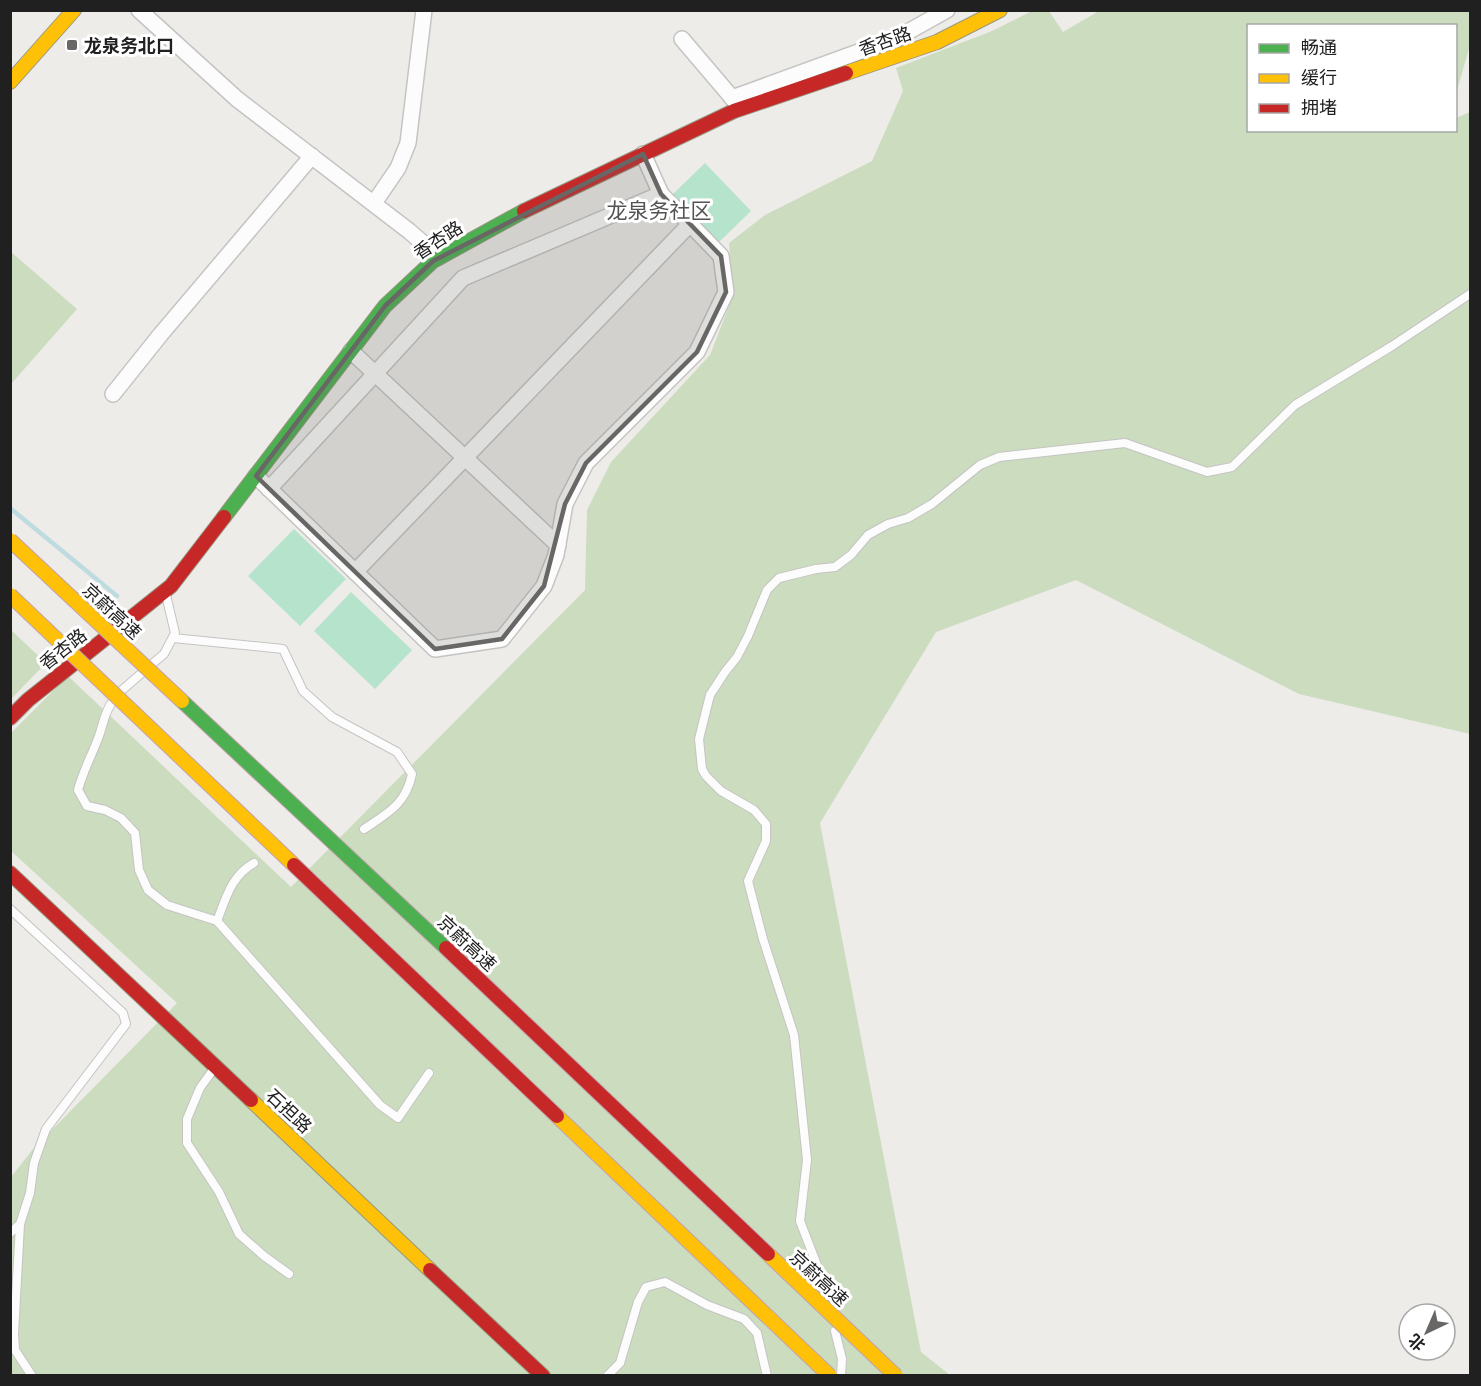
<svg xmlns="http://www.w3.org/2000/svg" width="1481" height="1386" font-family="'Archivo Narrow','Noto Sans SC',sans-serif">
  <rect width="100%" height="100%" fill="#eeece9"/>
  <g fill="#cbdcbf">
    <path d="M1032,11H1049L1063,32L1099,11H1470V45L1456,94V26H1248V130H1456V118L1470,112V734L1299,694L1076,580L936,632L820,823L921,1352L950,1375L11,1376V1177L33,1149L177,1003L11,851V733L68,676L291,887L585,590L587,510L611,462L710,355L733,296L729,243L765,215L872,161L903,91L896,68L992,31Z"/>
    <path d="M11,252L77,309L11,384Z"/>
    <path d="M11,630L46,663L11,699H10Z"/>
  </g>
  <g fill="#b6e3cc">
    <path d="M705,163L751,211L719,242L672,195Z"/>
    <path d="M294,529L346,579L300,626L248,576Z"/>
    <path d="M351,592L412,650L375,689L314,631Z"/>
  </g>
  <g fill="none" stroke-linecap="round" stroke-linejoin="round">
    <path stroke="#bedce0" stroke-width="4.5" d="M10,508L117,596"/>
    <defs>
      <g id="lane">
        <path d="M173,638L283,649L303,691L332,717L397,752L412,774C406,804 388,813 364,829"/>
        <path d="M152,664L164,654L175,633L166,595"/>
        <path d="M121,691L143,672"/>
        <path d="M113,701C105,710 103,725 99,736C92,755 83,771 78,790L87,806L105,810L121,818L135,833L139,870L148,890L167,905L217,921L380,1105L398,1118L429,1073"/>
        <path d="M10,909L123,1013L126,1024L46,1129L34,1163L30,1193L20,1224L14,1334L15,1350L32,1376"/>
        <path d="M217,921C226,898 231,876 254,863"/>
        <path d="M213,1070L200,1088L187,1119V1143L219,1192L239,1234L264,1256L289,1274"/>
        <path d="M10,1233L20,1224"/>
        <path d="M826,1296L820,1273L800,1221L807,1160L794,1035L763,939L748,881L766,841V824L754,810L721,791L706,776L702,769L699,739L710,695L725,672L737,657L748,636L767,590L779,578L816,569L835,567L851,555L868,535L888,524L908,518L932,504L980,465L999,457L1125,443L1207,472L1232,467L1295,405L1392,346L1470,294"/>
        <path d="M835,1331L842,1359L841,1376"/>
        <path d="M607,1376L620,1363L638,1302L646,1287L665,1282L707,1305L744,1319L757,1333L767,1376"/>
      </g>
      <g id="street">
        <path d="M139,10L237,99L409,231L439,257"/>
        <path d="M682,39L739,106"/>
        <path d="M732,98L897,38L947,10"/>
        <path d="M374,203L398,168L408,143L424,10"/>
        <path d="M351,351L558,545"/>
        <path d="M113,394L161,334L312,156"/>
        <path d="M256,476L435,649L502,639L544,586L556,555L565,504L586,463L697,352L726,292L721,256L661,194L643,154"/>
        <path d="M269,489L463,278L661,194"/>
        <path d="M355,572L690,224"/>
      </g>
      <path id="fast" d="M224,517L385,306L433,261L524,211"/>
      <g id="slow">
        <path d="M846,73L937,42L1000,10"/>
        <path d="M10,82L74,10"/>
        <path d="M251,1100L430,1270"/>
      </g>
      <g id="jam">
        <path d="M524,211L734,111L846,73"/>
        <path d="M10,718L28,700L171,586L224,517"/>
        <path d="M10,873L251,1100"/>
        <path d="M430,1270L543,1376"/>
      </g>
    </defs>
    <use href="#lane" stroke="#c5c4c3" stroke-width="10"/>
    <use href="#street" stroke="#c5c4c3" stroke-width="18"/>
    <use href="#fast" stroke="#989781" stroke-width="16"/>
    <use href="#slow" stroke="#989781" stroke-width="16"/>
    <use href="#jam" stroke="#989781" stroke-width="16"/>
    <use href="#lane" stroke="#fcfcfc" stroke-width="8"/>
    <use href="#street" stroke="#fcfcfc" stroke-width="15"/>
    <use href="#fast" stroke="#4caf50" stroke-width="14"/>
    <use href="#slow" stroke="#ffc107" stroke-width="14"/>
    <use href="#jam" stroke="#c62828" stroke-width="14"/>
    <defs>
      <path id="fast-bridge" d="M182,701L446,948"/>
      <g id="slow-bridge">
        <path d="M10,540L182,701"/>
        <path d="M10,595L294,865"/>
        <path d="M557,1116L830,1376"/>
        <path d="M768,1254L896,1376"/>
      </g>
      <g id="jam-bridge">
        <path d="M294,865L557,1116"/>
        <path d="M446,948L768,1254"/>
      </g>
    </defs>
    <use href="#fast-bridge" stroke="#c3a1ad" stroke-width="16" stroke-linecap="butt"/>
    <use href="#slow-bridge" stroke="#c3a1ad" stroke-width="16" stroke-linecap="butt"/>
    <use href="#jam-bridge" stroke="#c3a1ad" stroke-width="16" stroke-linecap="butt"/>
    <use href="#fast-bridge" stroke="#4caf50" stroke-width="14"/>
    <use href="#slow-bridge" stroke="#ffc107" stroke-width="14"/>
    <use href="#jam-bridge" stroke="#c62828" stroke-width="14"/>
  </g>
  <path fill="#686766" fill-opacity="0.2" stroke="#686766" stroke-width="4.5" stroke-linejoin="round" d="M643,154L661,194L721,256L726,292L697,352L586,463L565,504L544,586L502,639L435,649L256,476L385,306L433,261Z"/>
  <rect fill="#686766" stroke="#fff" stroke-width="2" x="66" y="39" width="12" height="12" rx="3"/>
  <g text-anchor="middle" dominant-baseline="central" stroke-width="6" stroke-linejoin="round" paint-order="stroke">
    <g font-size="18" fill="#202020" stroke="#fff">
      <text transform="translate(885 41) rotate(-19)">香杏路</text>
      <text transform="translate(438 240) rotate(-33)">香杏路</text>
      <text transform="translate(112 611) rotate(43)">京蔚高速</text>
      <text transform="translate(63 649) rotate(-38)">香杏路</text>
      <text transform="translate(467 943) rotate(43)">京蔚高速</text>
      <text transform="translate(289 1111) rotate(43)">石担路</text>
      <text transform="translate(819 1278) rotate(43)">京蔚高速</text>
    </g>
    <g font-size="18" font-weight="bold" fill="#202020" stroke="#fff" text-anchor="start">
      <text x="84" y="45">龙泉务北口</text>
    </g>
    <g font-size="21" fill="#535353" stroke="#fff">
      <text x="659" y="210">龙泉务社区</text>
    </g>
  </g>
  <rect width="1481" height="1386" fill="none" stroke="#202020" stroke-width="24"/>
  <rect x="1247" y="24" width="210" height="108" fill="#ffffff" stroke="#a6a6a6" stroke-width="1.5"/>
  <rect x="1259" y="44" width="30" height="9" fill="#4caf50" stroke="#a6a6a6" stroke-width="1.5"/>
  <text x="1301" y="54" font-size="18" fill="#202020">畅通</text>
  <rect x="1259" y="74" width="30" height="9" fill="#ffc107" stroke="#a6a6a6" stroke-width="1.5"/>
  <text x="1301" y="84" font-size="18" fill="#202020">缓行</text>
  <rect x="1259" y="104" width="30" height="9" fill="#c62828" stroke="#a6a6a6" stroke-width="1.5"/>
  <text x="1301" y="114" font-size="18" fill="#202020">拥堵</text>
  <g transform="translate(1427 1332) rotate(224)"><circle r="28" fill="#ffffff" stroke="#a6a6a6" stroke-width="1.5"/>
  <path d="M0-4.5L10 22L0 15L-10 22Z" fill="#686766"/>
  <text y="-9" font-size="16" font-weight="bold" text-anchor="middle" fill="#202020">北</text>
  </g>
</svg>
